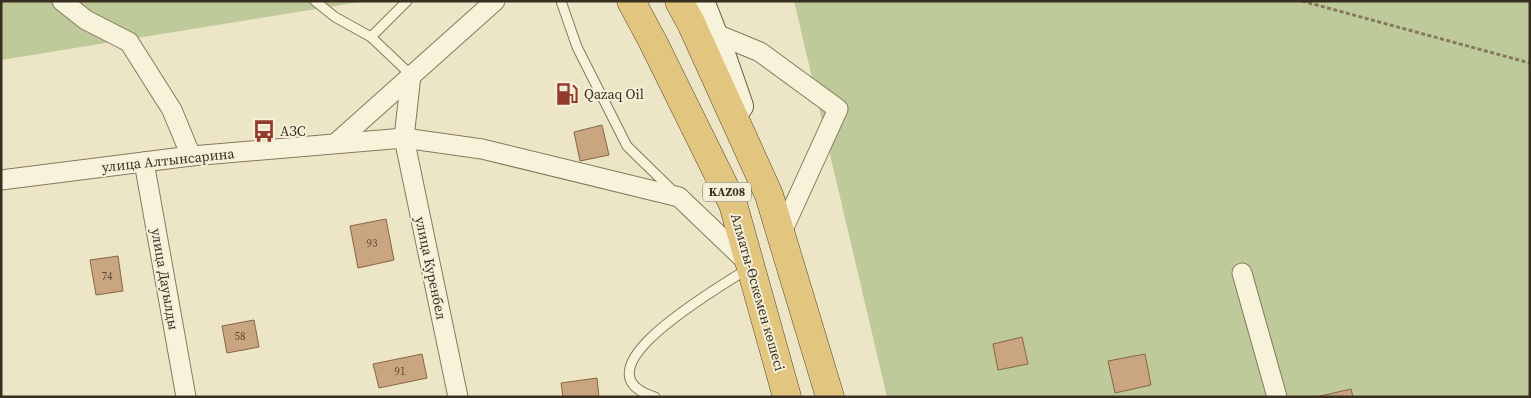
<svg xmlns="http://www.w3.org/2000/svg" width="1531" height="398" font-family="'Source Serif 4',serif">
  <rect width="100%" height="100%" fill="#ece6c7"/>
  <g fill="#bfca9b">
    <path d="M1,1H366L1,60Z"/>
    <path d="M794,1H1530V397H887Z"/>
  </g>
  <g fill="#c9a67f" stroke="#856544">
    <path d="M602,125L609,155L580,161L574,132Z"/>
    <path d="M386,219L394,260L358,268L350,226Z"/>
    <path d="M118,256L123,291L96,295L90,260Z"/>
    <path d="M254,320L259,347L227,353L222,326Z"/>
    <path d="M1022,337L1028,364L998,370L993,344Z"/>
    <path d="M422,354L427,378L379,388L373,364Z"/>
    <path d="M1145,354L1151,385L1115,393L1108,361Z"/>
    <path d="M597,378L599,397H563L561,383Z"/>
    <path d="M1351,389L1353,397H1316Z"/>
  </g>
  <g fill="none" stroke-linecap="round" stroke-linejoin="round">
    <defs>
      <g id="service">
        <path d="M315,1L335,17L371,37L411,75"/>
        <path d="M561,1L577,47L627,146L674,192"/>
        <path d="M371,37L407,1"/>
        <path d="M655,397C569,371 724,285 747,269"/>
      </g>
      <g id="minor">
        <path d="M62,1L86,20L129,42L172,110L191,156"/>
        <path d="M714,33L760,52L838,109L781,234"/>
        <path d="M411,75L404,138L458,397"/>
        <path d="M336,143L495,1"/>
        <path d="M144,162L186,397"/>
        <path d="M1,180L191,156L404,138L482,149L679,197L749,264"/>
        <path d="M1242,273L1277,397"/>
      </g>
      <path id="secondary" d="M701,1L723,57L740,106"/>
      <g id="trunk">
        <path d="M631,1L653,42L733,204L787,397"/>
        <path d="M679,1L691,23L769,195L830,397"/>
      </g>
    </defs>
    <use href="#service" stroke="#87785d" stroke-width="11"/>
    <use href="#minor" stroke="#87785d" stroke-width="21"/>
    <use href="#secondary" stroke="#695a40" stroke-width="28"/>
    <use href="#trunk" stroke="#564631" stroke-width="29"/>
    <path stroke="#87785d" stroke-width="3" stroke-dasharray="4 2.5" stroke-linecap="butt" d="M1302,1L1530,63"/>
    <use href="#service" stroke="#f7f2da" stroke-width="9"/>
    <use href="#minor" stroke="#f7f2da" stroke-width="19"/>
    <use href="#secondary" stroke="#f7f2da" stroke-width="26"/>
    <use href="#trunk" stroke="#e2c67f" stroke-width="28"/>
  </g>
  <defs>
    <symbol id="fuel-bare" viewBox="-9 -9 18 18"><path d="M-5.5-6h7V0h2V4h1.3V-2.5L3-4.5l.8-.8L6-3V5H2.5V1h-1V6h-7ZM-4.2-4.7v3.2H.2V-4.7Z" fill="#943b30" stroke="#f4efd6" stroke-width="2.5" paint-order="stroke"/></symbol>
    <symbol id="bus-bare" viewBox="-9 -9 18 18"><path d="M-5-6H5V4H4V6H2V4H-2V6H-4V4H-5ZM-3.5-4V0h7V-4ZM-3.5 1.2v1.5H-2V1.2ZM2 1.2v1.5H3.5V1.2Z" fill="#943b30" stroke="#f4efd6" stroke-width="2.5" paint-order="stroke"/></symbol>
  </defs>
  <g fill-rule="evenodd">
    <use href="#fuel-bare" x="551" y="78" width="32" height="32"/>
    <use href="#bus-bare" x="248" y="115" width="32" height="32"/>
  </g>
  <g text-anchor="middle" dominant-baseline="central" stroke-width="4" stroke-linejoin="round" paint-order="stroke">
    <g font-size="11" fill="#5c4d38">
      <text x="372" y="243">93</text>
      <text x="107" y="276">74</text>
      <text x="240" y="336">58</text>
      <text x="400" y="371">91</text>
    </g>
    <rect fill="#f4efd6" stroke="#706957" stroke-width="1" x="703" y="182.5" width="48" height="19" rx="4"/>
    <g font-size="12" font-weight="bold" fill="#382f20">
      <text x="727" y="192">KAZ08</text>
    </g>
    <g font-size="14" fill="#382f20" stroke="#f4efd6" text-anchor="start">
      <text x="584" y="94">Qazaq Oil</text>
      <text x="280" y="131">АЗС</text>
    </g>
    <g font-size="14" fill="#382f20" stroke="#f4efd6">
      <text transform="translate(168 160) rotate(-6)">улица Алтынсарина</text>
      <text transform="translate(431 268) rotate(78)">улица Куренбел</text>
      <text transform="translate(165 279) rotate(80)">улица Дауылды</text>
      <text transform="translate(758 292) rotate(74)">Алматы-Өскемен көшесі</text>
    </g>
  </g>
  <rect width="1531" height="398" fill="none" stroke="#382f20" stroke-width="5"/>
</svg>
